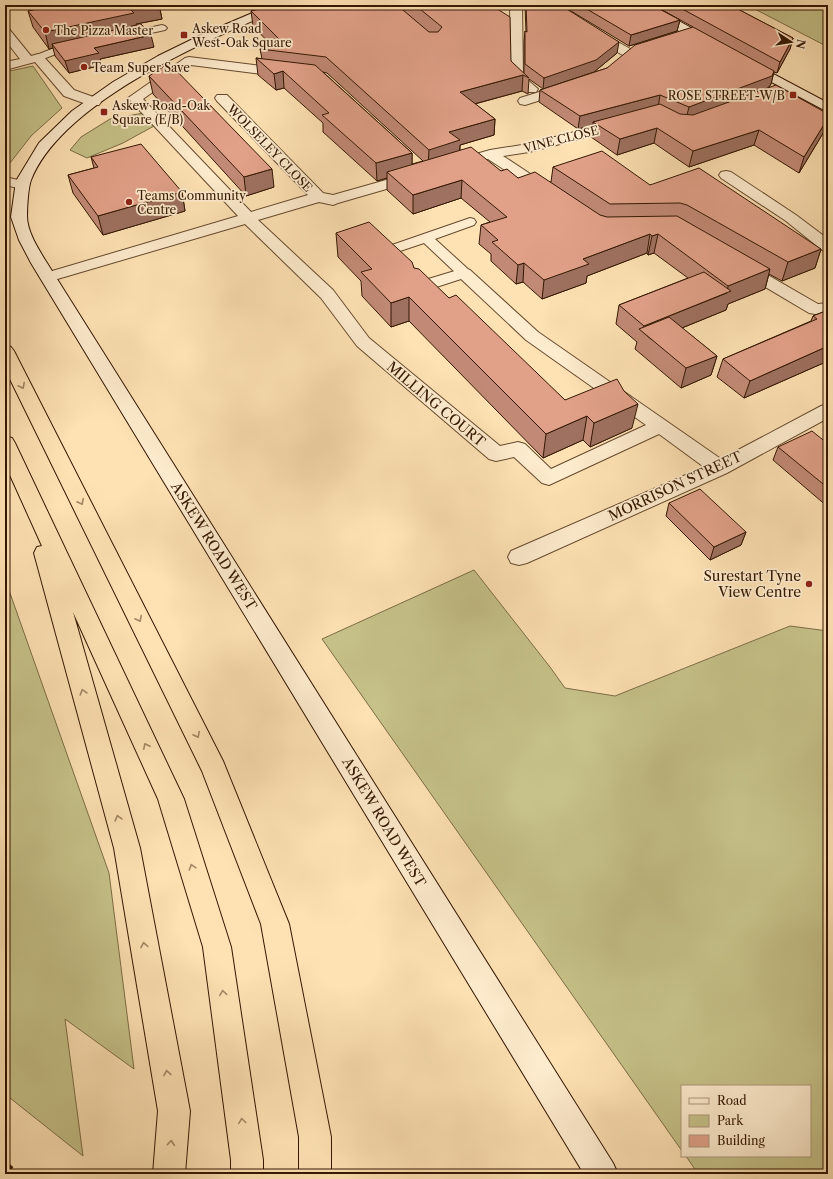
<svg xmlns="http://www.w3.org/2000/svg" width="833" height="1179" font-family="'Libre Caslon Text',serif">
  <rect width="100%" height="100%" fill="#fee2b4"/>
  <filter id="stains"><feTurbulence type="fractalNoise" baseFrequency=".005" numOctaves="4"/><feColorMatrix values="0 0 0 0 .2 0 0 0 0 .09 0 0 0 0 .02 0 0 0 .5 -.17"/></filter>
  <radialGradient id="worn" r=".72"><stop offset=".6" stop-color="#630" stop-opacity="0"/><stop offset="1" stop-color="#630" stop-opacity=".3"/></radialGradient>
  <g fill="#c6c289" stroke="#7d6c46">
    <path d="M747,5H828V47Z"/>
    <path d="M33,66L62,108L31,136L10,163L5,164V72Z"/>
    <path d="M144,113L154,126L123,143L87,158L70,150L81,137L110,119Z"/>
    <path d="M474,570L550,667L565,688L615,696L790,626L828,631V1174H698L686,1156H810V1086H682V1151L322,639Z"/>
    <path d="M5,579L109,873L134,1069L65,1019L83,1156L5,1094Z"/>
  </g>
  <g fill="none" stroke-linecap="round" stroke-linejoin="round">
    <defs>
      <g id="lane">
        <path d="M162,25L165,26L167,28L165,30L124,39L119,36L120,34Z"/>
        <path d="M78,43L83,46L82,48L61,52L38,61L33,58L34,56L54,48Z"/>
        <path d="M470,218L474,219L476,222L474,225L435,239L469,270L471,273L469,276H459L424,243L394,253L389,252L387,249L389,246Z"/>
      </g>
      <g id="street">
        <path d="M510,5H522L523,76L538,89L536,92H526L511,77Z"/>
        <path d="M592,27L632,50L634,53L632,56H624L588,34L586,31L588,28Z"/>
        <path d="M5,28L9,29L31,56L38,54L42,55L74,90L99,99L101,102L99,105H89L64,96L35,62L5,70V62L20,59L5,40Z"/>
        <path d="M189,57L286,69L291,70L292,73L291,76L286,77L191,65L143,99L251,212L308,195L217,101L215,98L217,95H227L323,193L333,195L411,173L416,172L421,173L423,176L421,179L338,203L333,205L319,202L258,220L333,290L369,338L500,446L518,442L525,444L551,469L646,425L526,340L461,279L421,292L415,291L413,287L415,283L458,270L464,268L470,270L538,332L721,459L821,406L828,404V418L727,473L527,563L519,565L511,563L508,557L511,551L704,467L659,434L549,485L542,483L514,457L496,461L489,459L357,346L321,298L245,224L54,280L48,282L42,280L40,277L42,274L238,216L128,98L185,58Z"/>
        <path d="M568,83L573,84L575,87L573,90L525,105L520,104L518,101L520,98Z"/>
        <path d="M621,120L626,121L628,124L626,127L529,152L503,156L553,189L555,192L553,195L548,196L543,195L488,159L453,169L448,168L446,165L448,162L490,150L528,144Z"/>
        <path d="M726,171L731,172L796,215L828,239V252L822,250L786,221L721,178L719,175L721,172Z"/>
        <path d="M5,177L27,182L29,185L27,188L22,189L5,185Z"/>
        <path d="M741,261L747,263L818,304L828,303V313L815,314L809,313L735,269L733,266L735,263Z"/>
      </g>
      <g id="secondary">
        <path d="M271,5H287L285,7C210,39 63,100 31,180C28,188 27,208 27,216C27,232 39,250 47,263L613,1163L618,1174H584L31,263L19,240L11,217L16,181L39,143L72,111L113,82L158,56L203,34Z"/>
        <path d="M635,5H650L713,40L715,43L713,46H705L637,7Z"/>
        <path d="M747,60L828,103V112L743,67L741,64L743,61Z"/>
      </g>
      <g id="highway">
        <path d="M5,345L11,347L14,351L223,761L289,924L331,1137V1174H299V1137L261,924L202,771L5,369Z"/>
        <path d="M5,436L12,438L15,443L184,799L231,947L263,1160V1174H231V1160L203,947L158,799L73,612L140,848L190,1111L185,1174H153L158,1111L114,848L34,553L37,547L42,546L5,464Z"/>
      </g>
    </defs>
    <use href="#lane" stroke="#664a2e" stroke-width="2"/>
    <use href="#street" stroke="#664a2e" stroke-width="2"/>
    <use href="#secondary" stroke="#341702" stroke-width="2"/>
    <use href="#highway" stroke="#341702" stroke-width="2"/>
    <use href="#lane" fill="#feecce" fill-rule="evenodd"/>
    <use href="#street" fill="#feecce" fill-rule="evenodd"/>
    <use href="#secondary" fill="#feecce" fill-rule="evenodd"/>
    <use href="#highway" fill="#fee2b4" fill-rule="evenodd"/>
    <path stroke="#341702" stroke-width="4" stroke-dasharray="9 9" stroke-linecap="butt" d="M5,1163L19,1174"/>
  </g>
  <g fill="#c28a76" stroke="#341702" fill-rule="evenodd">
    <path d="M43,5H159L162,19L136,24L154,47L100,59L102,65L69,73L55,56L53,48L49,49L33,27L28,11L45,7Z"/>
    <path d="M277,5H491L511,61L524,74V42L525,31L526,32L525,5H652L680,20L677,31L629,46L571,11H569L617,53L594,72L571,80L607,68L693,27L653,5H730L793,38L790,49L777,73L774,72L771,84L769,87L825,130L799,173L754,145L689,167L654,143L617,155L591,137L593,125L578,129L539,102L540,90L543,89L529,79L528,94L522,91L475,104L495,119L494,135L460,145V151L501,171L518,178L551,182L553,167L650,185L821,249L815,268L782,281L769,274L765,289L728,304L726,310L682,328L717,356L711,375L681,388L635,349L637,342L616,324L619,305L688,278L654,253L648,255L647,253L587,276L586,283L542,299L523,282L516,284L491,261V254L479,244L481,225L490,222L461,198L413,214L387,190V178L377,181L323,132V123L284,88L276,90L258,75L256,58L262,59L260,49L272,46L253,26L251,11ZM323,72L327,73L423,161L412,164V153Z"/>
    <path d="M149,76L274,187L246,196L153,94Z"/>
    <path d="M91,157L182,192L185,211L103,235L73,193L68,175L94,168Z"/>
    <path d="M336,233L414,268L449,298L565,400L632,428L590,447L583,440L543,458L409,321L391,327L362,296L361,281L338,257Z"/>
    <path d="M828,310V361L744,398L717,377L723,359L811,321L813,316Z"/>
    <path d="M828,444V507L773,460L778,447Z"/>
    <path d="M669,503L746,532L741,545L710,560L666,516Z"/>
  </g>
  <g fill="#9e7160" stroke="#341702">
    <path d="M148,5H159L162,19L136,24L137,29L52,44L53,48L49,49L45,32L130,9Z"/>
    <path d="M680,20L677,31L629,46L631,35Z"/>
    <path d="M151,35L154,47L100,59L102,65L69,73L65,61L94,48Z"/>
    <path d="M793,38L790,49L777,73L780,62Z"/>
    <path d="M619,42L617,53L594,72L543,89L544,78Z"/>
    <path d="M283,71L284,88L276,90L274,74Z"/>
    <path d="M774,71L771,84L768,88L686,119L689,107Z"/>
    <path d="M523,75L522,91L459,108L460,92Z"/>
    <path d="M660,95L658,108L593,122V125L578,129L580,116Z"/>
    <path d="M828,118V121L825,130L799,173L804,157Z"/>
    <path d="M495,119L494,135L460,145L459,157L428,166L429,150L449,132Z"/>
    <path d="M657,128L654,143L617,155L620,139Z"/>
    <path d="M759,130L754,145L689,167L693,151Z"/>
    <path d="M412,153V170L387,172V178L377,181L376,163Z"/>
    <path d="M272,169L274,187L246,196L244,177Z"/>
    <path d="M462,180L461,198L413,214V195Z"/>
    <path d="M182,192L185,211L103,235L98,216Z"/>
    <path d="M650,234L647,253L587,276L586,283L542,299L544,280L583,259Z"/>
    <path d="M658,234L654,253L648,255L652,236Z"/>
    <path d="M821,249L815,268L782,281L788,262Z"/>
    <path d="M524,263L523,282L516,284L518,265Z"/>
    <path d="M770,269L765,289L728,304L726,310L652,340L643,332L644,326L727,293L728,286Z"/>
    <path d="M409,297V321L391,327V303Z"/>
    <path d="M828,346V361L744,398L750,381Z"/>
    <path d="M717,356L711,375L681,388L686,368Z"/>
    <path d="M638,404L632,428L590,447L594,423Z"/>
    <path d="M587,416L583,440L543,458L546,434Z"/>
    <path d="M746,532L741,545L710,560L714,547Z"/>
  </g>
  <g fill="#e1a189" stroke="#341702">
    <path d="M53,5H148L130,9L134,13L45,32L28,11L53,6Z"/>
    <path d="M277,5H397L429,32H438L442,27L415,5H491L510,17L511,61L529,78L523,75L460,92L495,119L449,132L460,140L429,150L326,57L260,49L283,43L251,11Z"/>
    <path d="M526,5H561L562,6L619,42L596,60L544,78L525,64V31L527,32Z"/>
    <path d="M580,5H652L680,20L631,35Z"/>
    <path d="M675,5H730L793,38L780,62Z"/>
    <path d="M141,24L151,35L94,48L99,53L65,61L52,44Z"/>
    <path d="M693,27L774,71L772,76L689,107L660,95L580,116L540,90L607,68L635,45Z"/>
    <path d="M256,58L315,65L412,153L376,163L322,115L329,113L283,71L274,74Z"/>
    <path d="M169,63L272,169L244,177L149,76Z"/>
    <path d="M776,85L828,114V118L804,157L759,130L693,151L657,128L620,139L593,122L660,104L680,114L693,115Z"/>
    <path d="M141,144L182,192L98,216L68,175L98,167L91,157Z"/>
    <path d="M471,147L501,171L507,169L518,178L535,172L600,215L607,217L677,216L770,269L728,286L658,234L652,236L650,234L583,259L589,264L544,280L524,263L518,265L492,242L498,240L481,225L507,217L462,180L413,195L387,172Z"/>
    <path d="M602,151L650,185L699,168L821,249L788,262L687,205L680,203L610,204L553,167Z"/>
    <path d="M369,222L412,262L414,268L419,269L449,298L456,295L565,400L617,379L624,391L638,404L594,423L587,416L546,434L409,297L391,303L361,272L372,269L336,233Z"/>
    <path d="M704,272L731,291L644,326L619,305Z"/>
    <path d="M828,310V346L750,381L723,359L817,319L813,316Z"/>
    <path d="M669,317L717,356L686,368L639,329Z"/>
    <path d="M812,431L828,444V488L778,447Z"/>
    <path d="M700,489L746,532L714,547L669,503Z"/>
  </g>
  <defs><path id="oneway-chevron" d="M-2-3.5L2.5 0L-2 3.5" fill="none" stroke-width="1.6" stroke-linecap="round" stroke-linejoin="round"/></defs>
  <g stroke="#a38764">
    <use href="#oneway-chevron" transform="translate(22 386) rotate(63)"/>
    <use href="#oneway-chevron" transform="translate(81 502) rotate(63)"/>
    <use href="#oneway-chevron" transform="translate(139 619) rotate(63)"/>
    <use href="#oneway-chevron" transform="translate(83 692) rotate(-106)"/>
    <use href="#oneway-chevron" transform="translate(197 735) rotate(63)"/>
    <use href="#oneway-chevron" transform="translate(146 746) rotate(-115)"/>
    <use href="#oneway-chevron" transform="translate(118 818) rotate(-106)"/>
    <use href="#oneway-chevron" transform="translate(192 867) rotate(-107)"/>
    <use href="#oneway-chevron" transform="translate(144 945) rotate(-100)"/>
    <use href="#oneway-chevron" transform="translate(223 993) rotate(-98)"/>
    <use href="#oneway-chevron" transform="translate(167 1073) rotate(-100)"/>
    <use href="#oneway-chevron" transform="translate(242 1121) rotate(-98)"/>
    <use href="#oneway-chevron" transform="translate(171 1143) rotate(-85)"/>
  </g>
  <g fill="#8f2418" stroke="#feecce" stroke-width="1.5">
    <circle cx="46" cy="30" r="4"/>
    <rect x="180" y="31" width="8" height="8" rx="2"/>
    <circle cx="84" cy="67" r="4"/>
    <rect x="789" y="91" width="8" height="8" rx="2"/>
    <rect x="100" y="108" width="8" height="8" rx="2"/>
    <circle cx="129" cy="202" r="4"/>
    <circle cx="809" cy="584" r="4"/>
  </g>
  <g text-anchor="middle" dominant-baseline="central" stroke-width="3.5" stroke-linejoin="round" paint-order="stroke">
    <g font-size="12" fill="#341702" stroke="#feecce" text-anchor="start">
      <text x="192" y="28">Askew Road<tspan x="192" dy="14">West-Oak Square</tspan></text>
      <text x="54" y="30">The Pizza Master</text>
      <text x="92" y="67">Team Super Save</text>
      <text x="785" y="95" text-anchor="end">ROSE STREET-W/B</text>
      <text x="112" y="105">Askew Road-Oak<tspan x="112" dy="14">Square (E/B)</tspan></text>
      <text x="137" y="195">Teams Community<tspan x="137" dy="14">Centre</tspan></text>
    </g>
    <g font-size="12" fill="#341702" stroke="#feecce">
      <text transform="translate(561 139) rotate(-14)">VINE CLOSE</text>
      <text transform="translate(270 148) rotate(46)">WOLSELEY CLOSE</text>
    </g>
    <g font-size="14" fill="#341702" stroke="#feecce">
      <text transform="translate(436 404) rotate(40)">MILLING COURT</text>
      <text transform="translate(675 486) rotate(-25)">MORRISON STREET</text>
      <text transform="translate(214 546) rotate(58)">ASKEW ROAD WEST</text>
      <text transform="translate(384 822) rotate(59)">ASKEW ROAD WEST</text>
    </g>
    <g font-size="14" fill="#341702" stroke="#feecce" text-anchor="end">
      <text x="801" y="576">Surestart Tyne<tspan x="801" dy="16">View Centre</tspan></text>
    </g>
  </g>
  <rect width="833" height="1179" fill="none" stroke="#fee2b4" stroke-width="20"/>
  <rect x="6" y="6" width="821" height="1167" fill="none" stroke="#341702" stroke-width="2"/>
  <rect x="10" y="10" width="813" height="1159" fill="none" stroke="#341702"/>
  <rect x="681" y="1085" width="130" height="72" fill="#feecce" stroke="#ad977c"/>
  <rect x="689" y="1098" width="20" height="6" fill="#feecce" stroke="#ad977c"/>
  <text x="717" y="1105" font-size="12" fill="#341702">Road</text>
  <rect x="689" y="1115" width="20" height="12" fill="#c6c289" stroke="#ad977c"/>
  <text x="717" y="1125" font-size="12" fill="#341702">Park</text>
  <rect x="689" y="1135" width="20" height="12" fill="#e1a189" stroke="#ad977c"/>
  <text x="717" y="1145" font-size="12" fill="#341702">Building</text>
  <g transform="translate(791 42) rotate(102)" stroke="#feecce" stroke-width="3" paint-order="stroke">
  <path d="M0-3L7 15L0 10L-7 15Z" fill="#341702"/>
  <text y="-6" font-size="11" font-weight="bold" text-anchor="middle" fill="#341702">N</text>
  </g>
  <rect width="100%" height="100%" filter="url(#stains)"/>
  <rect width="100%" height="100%" fill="url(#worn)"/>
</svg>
